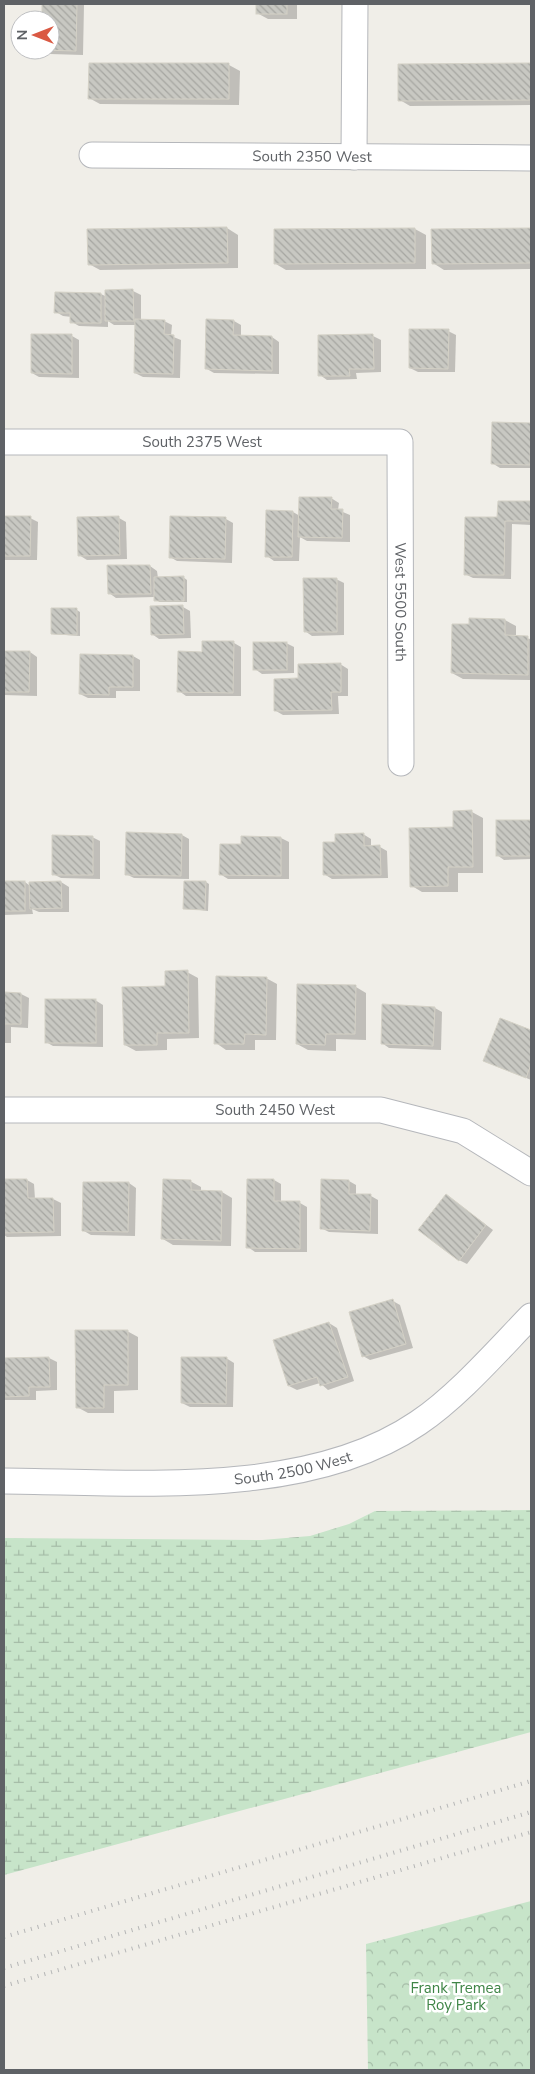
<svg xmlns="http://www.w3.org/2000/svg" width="535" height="2074" font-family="'Nunito Sans',sans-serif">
  <defs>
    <pattern id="wetland-marsh" width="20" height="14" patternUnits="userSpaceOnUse" patternTransform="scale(1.25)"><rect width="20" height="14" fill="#c7e4c9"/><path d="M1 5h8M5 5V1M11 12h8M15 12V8" fill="none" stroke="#a5bca7"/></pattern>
    <pattern id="park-crowns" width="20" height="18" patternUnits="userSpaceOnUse" patternTransform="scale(1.25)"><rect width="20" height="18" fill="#c7e4c9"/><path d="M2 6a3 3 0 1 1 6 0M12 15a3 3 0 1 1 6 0" fill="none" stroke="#a5bca7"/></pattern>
    <pattern id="building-back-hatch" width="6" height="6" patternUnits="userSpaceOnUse" patternTransform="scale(1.25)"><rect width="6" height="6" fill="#c8c8c2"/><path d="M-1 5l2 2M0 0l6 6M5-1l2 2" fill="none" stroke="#a6a6a1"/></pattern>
  </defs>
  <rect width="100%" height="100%" fill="#f0eee8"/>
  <path fill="url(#wetland-marsh)" d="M531,1510V1732L4,1875V1538L262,1540L310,1536L349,1524L375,1511Z"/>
  <path fill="url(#park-crowns)" d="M531,1901V2070H368L366,1944Z"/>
  <g fill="#0003">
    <path d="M43,4L84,5L83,55L50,54L43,50H50V20H43Z"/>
    <path d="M257,4H297V19H268L257,13Z"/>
    <path d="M90,64L229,65L240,71L239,105L100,104L89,98Z"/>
    <path d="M531,65V105L410,106L400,100L399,66Z"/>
    <path d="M227,228L238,235V268L100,270L89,264Z"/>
    <path d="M415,229L426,235V269L286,270L276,264Z"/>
    <path d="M531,229V269L444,270L433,263L432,230Z"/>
    <path d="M107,291H133L141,295V321H164L172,325L171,336L181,340L180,378L143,377L135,373L136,325H114L108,321V327L79,326L72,322V317L63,316L56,312L101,294L107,297Z"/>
    <path d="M234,321L241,325V337H272L279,342V374L214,373L207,369Z"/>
    <path d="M448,331L456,335L455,372H418L410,368Z"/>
    <path d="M72,336L79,340V378L39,377L32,373Z"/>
    <path d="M319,336H373L381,340V372L356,373L357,379L327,380L320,375Z"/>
    <path d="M530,424L531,468H500L492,463Z"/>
    <path d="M331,498L339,503L338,510L350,515V542L307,541L300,537L299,561H274L267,556L293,512L300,516Z"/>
    <path d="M499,502H531V525L512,524L511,579L473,578L465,574L499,519Z"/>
    <path d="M171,517L226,519L233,523L232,563L177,561L170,557Z"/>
    <path d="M4,518H30L38,522L37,560H4Z"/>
    <path d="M119,518L126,522L127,559L87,560L79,555Z"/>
    <path d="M150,566L157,571L158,578L183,577L187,580V602H159L155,597L116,598L109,593Z"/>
    <path d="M336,579L344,583V635L312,636L305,631Z"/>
    <path d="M183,607L190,611L191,638L159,639L152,634Z"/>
    <path d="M77,610L80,612V636L52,634Z"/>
    <path d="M471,619L505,620L516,626V637L531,639V680L463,679L452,673L471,626Z"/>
    <path d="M203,642L234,643L241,647V696H186L179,691L203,653Z"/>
    <path d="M286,643L294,647V673L262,674L255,669Z"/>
    <path d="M4,652H30L37,657V696L4,695Z"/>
    <path d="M133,656L140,660V691H116V698H88L80,694Z"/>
    <path d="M340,664L348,669V696H338L339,714L283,715L276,711L300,680Z"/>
    <path d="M472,812L483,818V873H458V892H422L412,886L455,829Z"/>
    <path d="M497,821H531V859L504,860L497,855Z"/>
    <path d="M363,834L371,839V847H380L387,851L388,878L332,879L324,874L336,843Z"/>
    <path d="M182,835L189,839V879L134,878L126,874Z"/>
    <path d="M92,837L100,841V879L61,878L53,874Z"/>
    <path d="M243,837L281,838L289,842V879H228L220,874L242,845Z"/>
    <path d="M4,882H25L30,886V883L61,882L69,887V912H39L32,909L33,914L4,915Z"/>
    <path d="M206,882L209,884L208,911L184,908Z"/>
    <path d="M187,972L198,978L199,1038L167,1039V1050L136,1051L125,1045L166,987Z"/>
    <path d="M266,978L277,984L276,1040H255V1050H226L216,1043Z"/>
    <path d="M356,987L366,993V1040L336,1039V1051L308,1050L297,1044Z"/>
    <path d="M4,994H21L29,998L28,1028L11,1027V1043H4Z"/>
    <path d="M95,1000L103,1005V1047L53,1046L46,1042Z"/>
    <path d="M435,1008L442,1012L441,1050L389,1048L382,1043Z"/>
    <path d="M501,1019L531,1031V1080L485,1060Z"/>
    <path d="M4,1180H27L34,1184L35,1199H53L61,1203V1236L7,1237L4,1235Z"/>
    <path d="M274,1180L281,1184V1202L300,1203L307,1207V1252H255L248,1247Z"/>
    <path d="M190,1181L201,1187V1191L222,1192L232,1198L231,1246L173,1245L163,1239Z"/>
    <path d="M349,1181L356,1185V1195L371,1196L378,1200V1234L329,1232L321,1228Z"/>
    <path d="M129,1183L136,1188L135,1236L91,1235L84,1231Z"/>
    <path d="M446,1195L493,1230L467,1264L459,1260Z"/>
    <path d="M393,1301L400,1305L413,1348L370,1360L363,1356Z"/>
    <path d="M329,1323L337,1328L354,1381L328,1390L320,1383L297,1390L289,1386Z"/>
    <path d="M127,1331L138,1337V1390L114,1391V1413H88L77,1407Z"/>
    <path d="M49,1358L57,1362V1390L36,1391V1400H4V1359Z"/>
    <path d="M226,1358L234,1363L233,1407H190L182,1403Z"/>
  </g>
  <g fill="url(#building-back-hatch)" stroke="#d4d1c6">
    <path d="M42,4H77L76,51L41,50H50V20H42Z"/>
    <rect x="256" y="4" width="31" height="10"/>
    <path d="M89,63H229V99H88Z"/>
    <path d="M531,63V100L398,101V64Z"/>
    <path d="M227,227L228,263L88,265L87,229Z"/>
    <path d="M415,228V263L274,264V229Z"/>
    <path d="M531,228V263L432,264L431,229Z"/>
    <path d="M133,289L134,321H105V290Z"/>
    <path d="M55,292L101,293V323H70V313H54Z"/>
    <path d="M135,319L165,320L164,334L174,335L173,374L134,373Z"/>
    <path d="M206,319L234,320L233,335L272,336V371L205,369Z"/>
    <path d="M409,329H449L448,369L409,368Z"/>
    <path d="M31,334H72V374L31,373Z"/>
    <path d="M373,334L374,369H349L350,376H318V335Z"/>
    <path d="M492,422L531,423L530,465L491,464Z"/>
    <path d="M299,497H332L331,509H343L342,538L298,537Z"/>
    <path d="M498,501H531V521H505L504,575H464L465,517H497Z"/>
    <path d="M266,510L293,511L292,557H265Z"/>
    <path d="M4,516H31L30,556H4Z"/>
    <path d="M119,516L120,555L78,556L77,517Z"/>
    <path d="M170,516L226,517L225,559L169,558Z"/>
    <path d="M107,565H150L151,594H108Z"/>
    <path d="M184,576V601H154V577Z"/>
    <path d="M303,578H337V632H304Z"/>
    <path d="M183,605L184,634L151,635L150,606Z"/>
    <path d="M51,608H77V635L51,634Z"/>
    <path d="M469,618L505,619V635L528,636V675L451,673L452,624H469Z"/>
    <path d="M202,641H234L233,693L177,692L178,651L202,652Z"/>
    <rect x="253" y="642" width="34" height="28"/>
    <path d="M4,651H30L29,692H4Z"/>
    <path d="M80,654L133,655V687H109V695L79,694Z"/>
    <path d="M341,663V692H331L332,710L274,711V679L298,678V664Z"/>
    <path d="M472,810L473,867H448V886L410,887L409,828L453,827V811Z"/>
    <rect x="496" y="820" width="35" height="36"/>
    <path d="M126,832L182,834L181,876L125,875Z"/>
    <path d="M364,833V846L380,845L381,875H323V842H335V834Z"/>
    <path d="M52,835L93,836V875H52Z"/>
    <path d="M241,836L281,837V876L219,875L220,844H241Z"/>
    <rect x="4" y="881" width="21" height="30"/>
    <path d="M61,881L62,908L30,909L29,882Z"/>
    <path d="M184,881H206L205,910L183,909Z"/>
    <path d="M188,970L189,1033H157V1045H124L122,987L165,986V971Z"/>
    <path d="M216,976L267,977L266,1035L245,1034L244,1044H214Z"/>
    <path d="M297,984L356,985L355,1034H326L325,1045L296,1044Z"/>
    <path d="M4,992L21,993V1024H4V1039Z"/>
    <rect x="45" y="999" width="51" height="44"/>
    <path d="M382,1004L435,1007L433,1046L381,1044Z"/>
    <path d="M500,1018L531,1030V1064L526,1078L483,1061Z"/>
    <path d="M4,1179H27L28,1198H53L54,1232L4,1233Z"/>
    <path d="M163,1179L191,1180V1190L222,1191L221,1241L161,1239Z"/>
    <path d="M247,1179H274V1201H300V1249L246,1248Z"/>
    <path d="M321,1179L349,1180V1194H371L370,1231L320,1229Z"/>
    <path d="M83,1182H129L128,1232L82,1231Z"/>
    <path d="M446,1194L486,1225L459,1261L418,1230Z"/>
    <path d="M393,1299L406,1344L362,1357L349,1312Z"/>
    <path d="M329,1322L348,1377L320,1386L317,1377L288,1386L273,1340Z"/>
    <path d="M75,1330H128V1385H104V1408H76Z"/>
    <path d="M49,1357L50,1387H29V1396L4,1397V1358Z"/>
    <path d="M181,1357H227L226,1404L181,1403Z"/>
  </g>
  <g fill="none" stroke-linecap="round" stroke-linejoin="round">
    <defs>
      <g id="street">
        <path id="s1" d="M92,155L531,158"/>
        <path d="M354,157L355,4"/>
        <path id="s2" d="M4,442H400L401,763"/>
        <path id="s3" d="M4,1110H381L463,1131L531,1173"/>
        <path id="s4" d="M4,1481C133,1482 307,1499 418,1423C458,1396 497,1351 531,1316"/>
      </g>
    </defs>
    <use href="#street" stroke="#b5b7bb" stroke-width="27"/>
    <use href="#street" stroke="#fff" stroke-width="25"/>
    <g stroke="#b5b6b6" stroke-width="4" stroke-dasharray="1 6" stroke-linecap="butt">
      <path d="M4,1937L531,1781"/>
      <path d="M4,1968L531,1812"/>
      <path d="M4,1986L531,1832"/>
    </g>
  </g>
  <g text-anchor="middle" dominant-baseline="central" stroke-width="5" stroke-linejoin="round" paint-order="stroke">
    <g font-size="15" fill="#5f6266" stroke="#fff">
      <text stroke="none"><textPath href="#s1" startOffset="220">South 2350 West</textPath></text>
      <text stroke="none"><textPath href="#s2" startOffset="198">South 2375 West</textPath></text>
      <text stroke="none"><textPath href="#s2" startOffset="556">West 5500 South</textPath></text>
      <text stroke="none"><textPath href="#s3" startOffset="271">South 2450 West</textPath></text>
      <text stroke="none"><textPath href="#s4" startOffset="290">South 2500 West</textPath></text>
    </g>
    <g font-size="15" fill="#3f8547" stroke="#fff">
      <text x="456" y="1988">Frank Tremea<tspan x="456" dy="17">Roy Park</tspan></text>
    </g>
  </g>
  <rect width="535" height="2074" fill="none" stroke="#5f6266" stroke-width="10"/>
  <g transform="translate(35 35) rotate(270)"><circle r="24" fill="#ffffff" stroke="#bfc0c2"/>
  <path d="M0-4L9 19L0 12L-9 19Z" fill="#da5943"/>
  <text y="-8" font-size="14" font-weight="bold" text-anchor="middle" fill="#5f6266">N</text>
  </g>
</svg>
